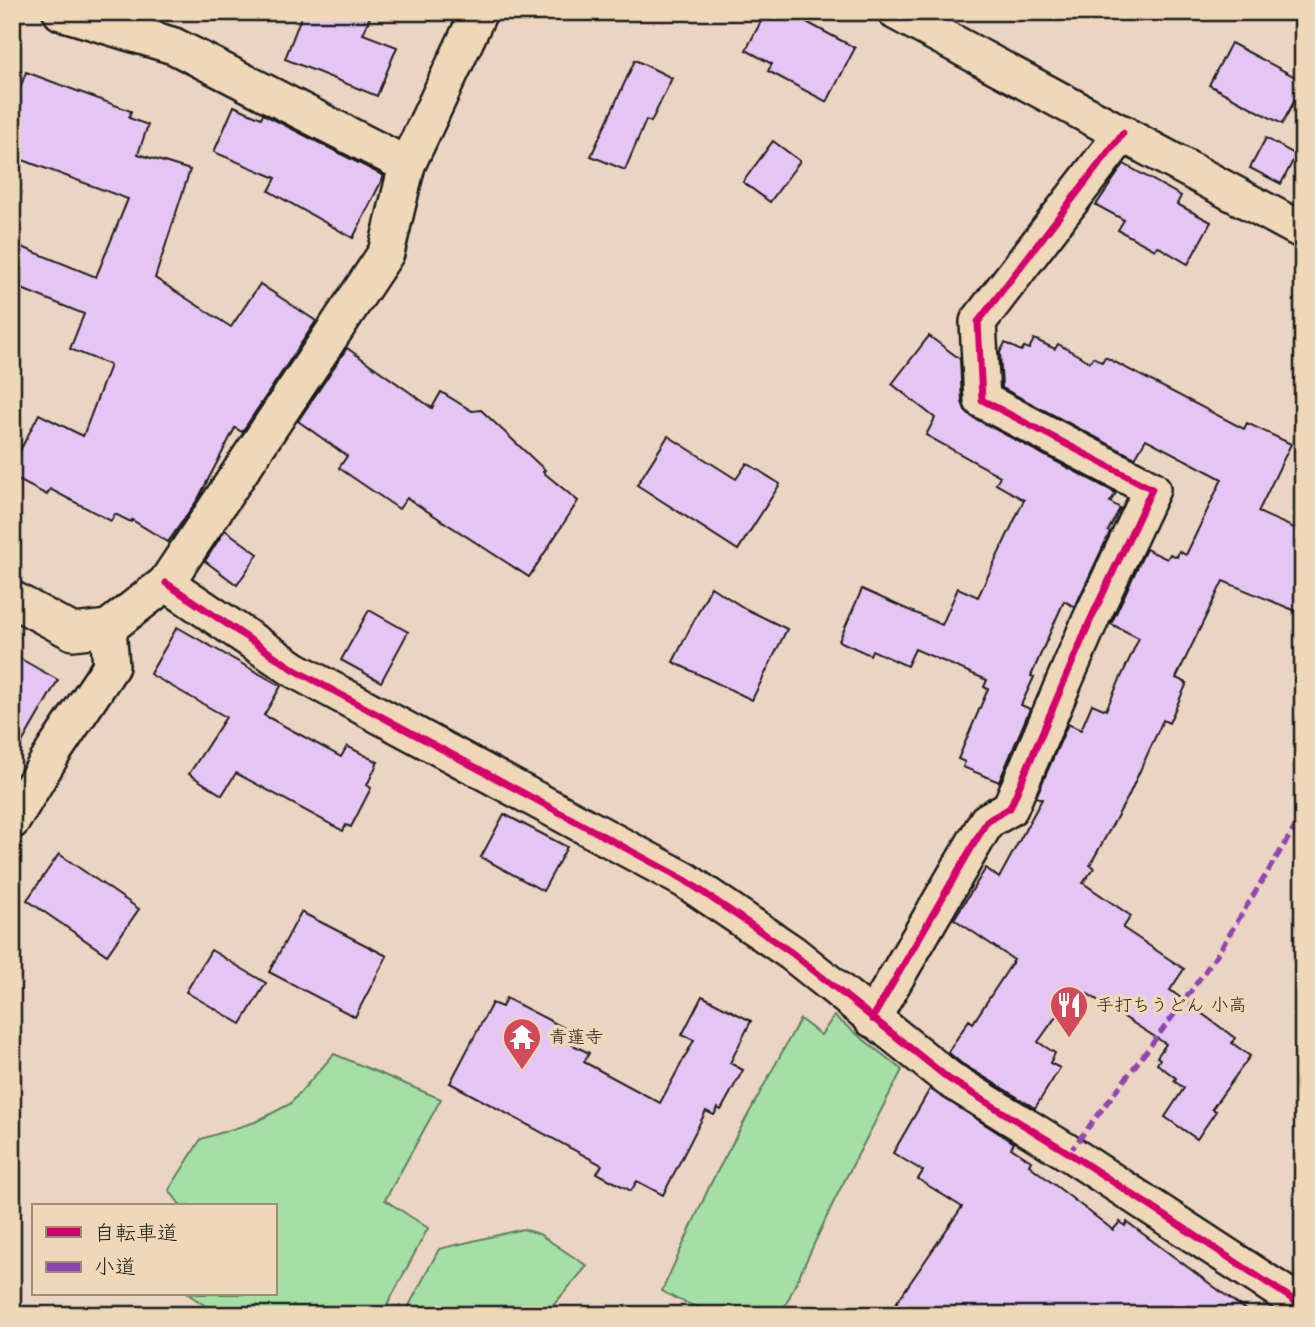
<svg xmlns="http://www.w3.org/2000/svg" width="1315" height="1327" font-family="'Shantell Sans','Klee One',sans-serif">
  <rect width="100%" height="100%" fill="#ecd4c3"/>
  <filter id="ink" filterUnits="userSpaceOnUse"><feTurbulence type="fractalNoise" baseFrequency=".0143" numOctaves="2"/><feDisplacementMap in="SourceGraphic" scale="14" xChannelSelector="R" yChannelSelector="G"/><feConvolveMatrix kernelMatrix="1 2 1 2 8 2 1 2 1" color-interpolation-filters="sRGB"/></filter>
  <g filter="url(#ink)">
    <g fill="#a4e0a6" stroke="#607e61" stroke-width="2">
      <path d="M834,1016L902,1070L835,1199L781,1315C737,1315 701,1315 662,1291L711,1183L800,1019L821,1035Z"/>
      <path d="M334,1054L441,1099L385,1200L428,1228L382,1315H219L188,1294H275V1206H181L169,1190L201,1139L255,1122L290,1104Z"/>
      <path d="M523,1229L539,1234L587,1266L545,1315H404L439,1249Z"/>
    </g>
    <g fill="#e5c6f3" stroke="#1c1c1c" stroke-width="2">
      <path d="M303,12H372L363,34L397,47L377,96L285,59Z"/>
      <path d="M766,12H788L855,48L827,102L768,71L772,64L746,50Z"/>
      <path d="M1231,43L1303,81V85L1282,124L1209,85Z"/>
      <path d="M635,60L672,78L651,122L646,120L625,170L591,156Z"/>
      <path d="M26,72L131,111L129,118L148,125L138,154L190,170L155,278L231,327L260,284L316,321L242,432L235,428L198,499L168,542L132,520L131,522L115,514L111,521L50,489L47,495L12,477V466L39,414L83,436L110,365L70,349L84,314L12,285V243L96,277L128,199L12,156V111Z"/>
      <path d="M234,106L261,118L263,114L384,176L353,238L269,191L276,178L214,152Z"/>
      <path d="M1266,138L1296,155L1281,184L1250,168Z"/>
      <path d="M773,141L800,161L770,202L743,182Z"/>
      <path d="M1124,164L1181,196L1177,204L1211,222L1188,264L1157,246L1155,250L1118,230L1124,220L1096,205Z"/>
      <path d="M929,336L960,359L962,402L965,410L972,417L1116,493L1110,502L1120,508L1108,531L1110,532L1075,607L1064,601L1031,676L1034,677L1021,705L1030,709L999,782L963,767L965,762L958,759L988,689L984,687L987,680L915,649L907,666L872,650L870,655L839,641L862,589L942,625L958,588L978,597L1024,500L996,484L1000,476L926,435L935,418L892,384Z"/>
      <path d="M1034,339L1055,349L1058,344L1090,362L1093,357L1102,362L1105,357L1244,429L1247,423L1291,444L1258,512L1303,532V614L1223,581L1176,678L1187,683L1169,723L1163,720L1128,797L1090,865L1094,868L1083,883L1131,916L1123,928L1184,969L1170,990L1235,1038L1232,1043L1250,1056L1212,1109L1216,1111L1197,1139L1165,1117L1184,1088L1174,1081L1176,1078L1157,1064L1160,1059L1157,1057L1166,1044L1077,987L1038,1042L1055,1053L1050,1063L1060,1068L1035,1108L961,1063L948,1052L969,1020L973,1023L1014,960L954,919L986,868L999,878L1042,799L1036,797L1068,724L1081,730L1092,704L1106,710L1139,638L1111,624L1146,549L1167,559L1170,554L1177,557L1179,551L1186,555L1222,479L1146,439L1135,458L1002,388L1000,352L1005,343L1021,351L1024,347L1029,349Z"/>
      <path d="M347,348L432,408L441,392L472,411L481,410L545,470L543,472L578,501L529,577L407,498L399,509L339,468L347,456L298,421Z"/>
      <path d="M668,436L736,479L747,463L780,484L738,550L637,485Z"/>
      <path d="M225,530L258,554L237,585L205,561Z"/>
      <path d="M711,587L746,609L787,629L752,700L673,662Z"/>
      <path d="M369,610L408,632L381,682L341,660Z"/>
      <path d="M177,627L281,686L264,715L341,757L347,746L378,762L367,785L371,788L351,827L346,825L343,831L236,773L222,795L189,774L226,717L150,674Z"/>
      <path d="M12,654L58,680L12,760Z"/>
      <path d="M504,814L567,847L543,891L481,857Z"/>
      <path d="M59,854L139,909L107,955L27,900Z"/>
      <path d="M301,912L387,956L355,1017L269,972Z"/>
      <path d="M211,950L266,983L241,1024L186,992Z"/>
      <path d="M702,996L751,1021L730,1063L743,1070L721,1110L718,1108L714,1115L706,1111L663,1195L637,1181L631,1191L597,1173L602,1165L450,1083L492,1003L502,1007L506,998L576,1034L571,1044L589,1053L584,1062L660,1103L694,1040L682,1035Z"/>
      <path d="M930,1089L1014,1143L1011,1148L1031,1161L1029,1165L1113,1230L1120,1222L1125,1226L1127,1222L1252,1315H888L962,1207L918,1179L923,1171L893,1153Z"/>
    </g>
    <g fill="none" stroke-linecap="round" stroke-linejoin="round">
      <defs>
        <g id="minor">
          <path d="M61,12L174,46L407,165"/>
          <path d="M896,12L1303,231"/>
          <path d="M166,583L295,670L685,880L792,953L949,1079L1069,1153L1303,1306"/>
          <path d="M12,599L73,632L108,628L166,583L386,253L407,165L479,12"/>
          <path d="M12,821L54,751L111,666L108,628"/>
          <path d="M872,1019L987,821L1010,808L1090,621L1152,489L982,400L978,322L1123,133"/>
        </g>
      </defs>
      <use href="#minor" stroke="#1c1c1c" stroke-width="40"/>
      <use href="#minor" stroke="#eed8b7" stroke-width="35"/>
      <path stroke="#8e44ad" stroke-width="5" stroke-dasharray="10 5" stroke-linecap="butt" d="M1069,1153L1173,1016L1218,953L1303,814"/>
      <defs>
        <g id="cycleway">
          <path d="M166,583L295,670L685,880L792,953L949,1079L1069,1153L1303,1306"/>
          <path d="M872,1019L987,821L1010,808L1090,621L1152,489L982,400L978,322L1123,133"/>
        </g>
      </defs>
      <use href="#cycleway" stroke="#eed8b7" stroke-width="11"/>
      <use href="#cycleway" stroke="#d6006c" stroke-width="7"/>
    </g>
  </g>
  <defs>
    <symbol id="restaurant-pin" viewBox="-11 -11 22 30"><path d="M0 17L-7.5 6A9.5 9.5 0 1 1 7.5 6Z" fill="#d1495b" stroke="#eed8b7"/><path d="M-5-6h1v4h1v-4h1v4h1v-4h1v5L-1.5 .5V6h-2V.5L-5-1ZM5-6V6H3V1.5H1.5Q1.5-4 5-6Z" fill="#fff"/></symbol>
    <symbol id="temple-pin" viewBox="-11 -11 22 30"><path d="M0 17L-7.5 6A9.5 9.5 0 1 1 7.5 6Z" fill="#d1495b" stroke="#eed8b7"/><path d="M0-6L5-2H3V0L6.5 2.5H4V6H1.5V3h-3V6H-4V2.5H-6.5L-3 0V-2H-5Z" fill="#fff"/></symbol>
  </defs>
  <g fill-rule="evenodd">
    <use href="#restaurant-pin" x="1047" y="983" width="44" height="60"/>
    <use href="#temple-pin" x="500" y="1015" width="44" height="60"/>
  </g>
  <g text-anchor="middle" dominant-baseline="central" stroke-width="7" stroke-linejoin="round" paint-order="stroke">
    <g font-size="18" fill="#1c1c1c" stroke="#eed8b7" text-anchor="start">
      <text x="1096" y="1005">手打ちうどん 小高</text>
      <text x="549" y="1037">青蓮寺</text>
    </g>
  </g>
  <rect width="1315" height="1327" fill="none" stroke="#eed8b7" stroke-width="42"/>
  <rect x="21" y="21" width="1273" height="1285" fill="none" stroke="#1c1c1c" stroke-width="2.5" filter="url(#ink)"/>
  <rect x="32" y="1204" width="245" height="91" fill="#eed8b7" stroke="#9a8d79" stroke-width="2"/>
  <rect x="46" y="1227" width="35" height="10" fill="#d6006c" stroke="#9a8d79" stroke-width="2"/>
  <text x="94" y="1240" font-size="21" fill="#1c1c1c">自転車道</text>
  <rect x="46" y="1262" width="35" height="10" fill="#8e44ad" stroke="#9a8d79" stroke-width="2"/>
  <text x="94" y="1274" font-size="21" fill="#1c1c1c">小道</text>
</svg>
